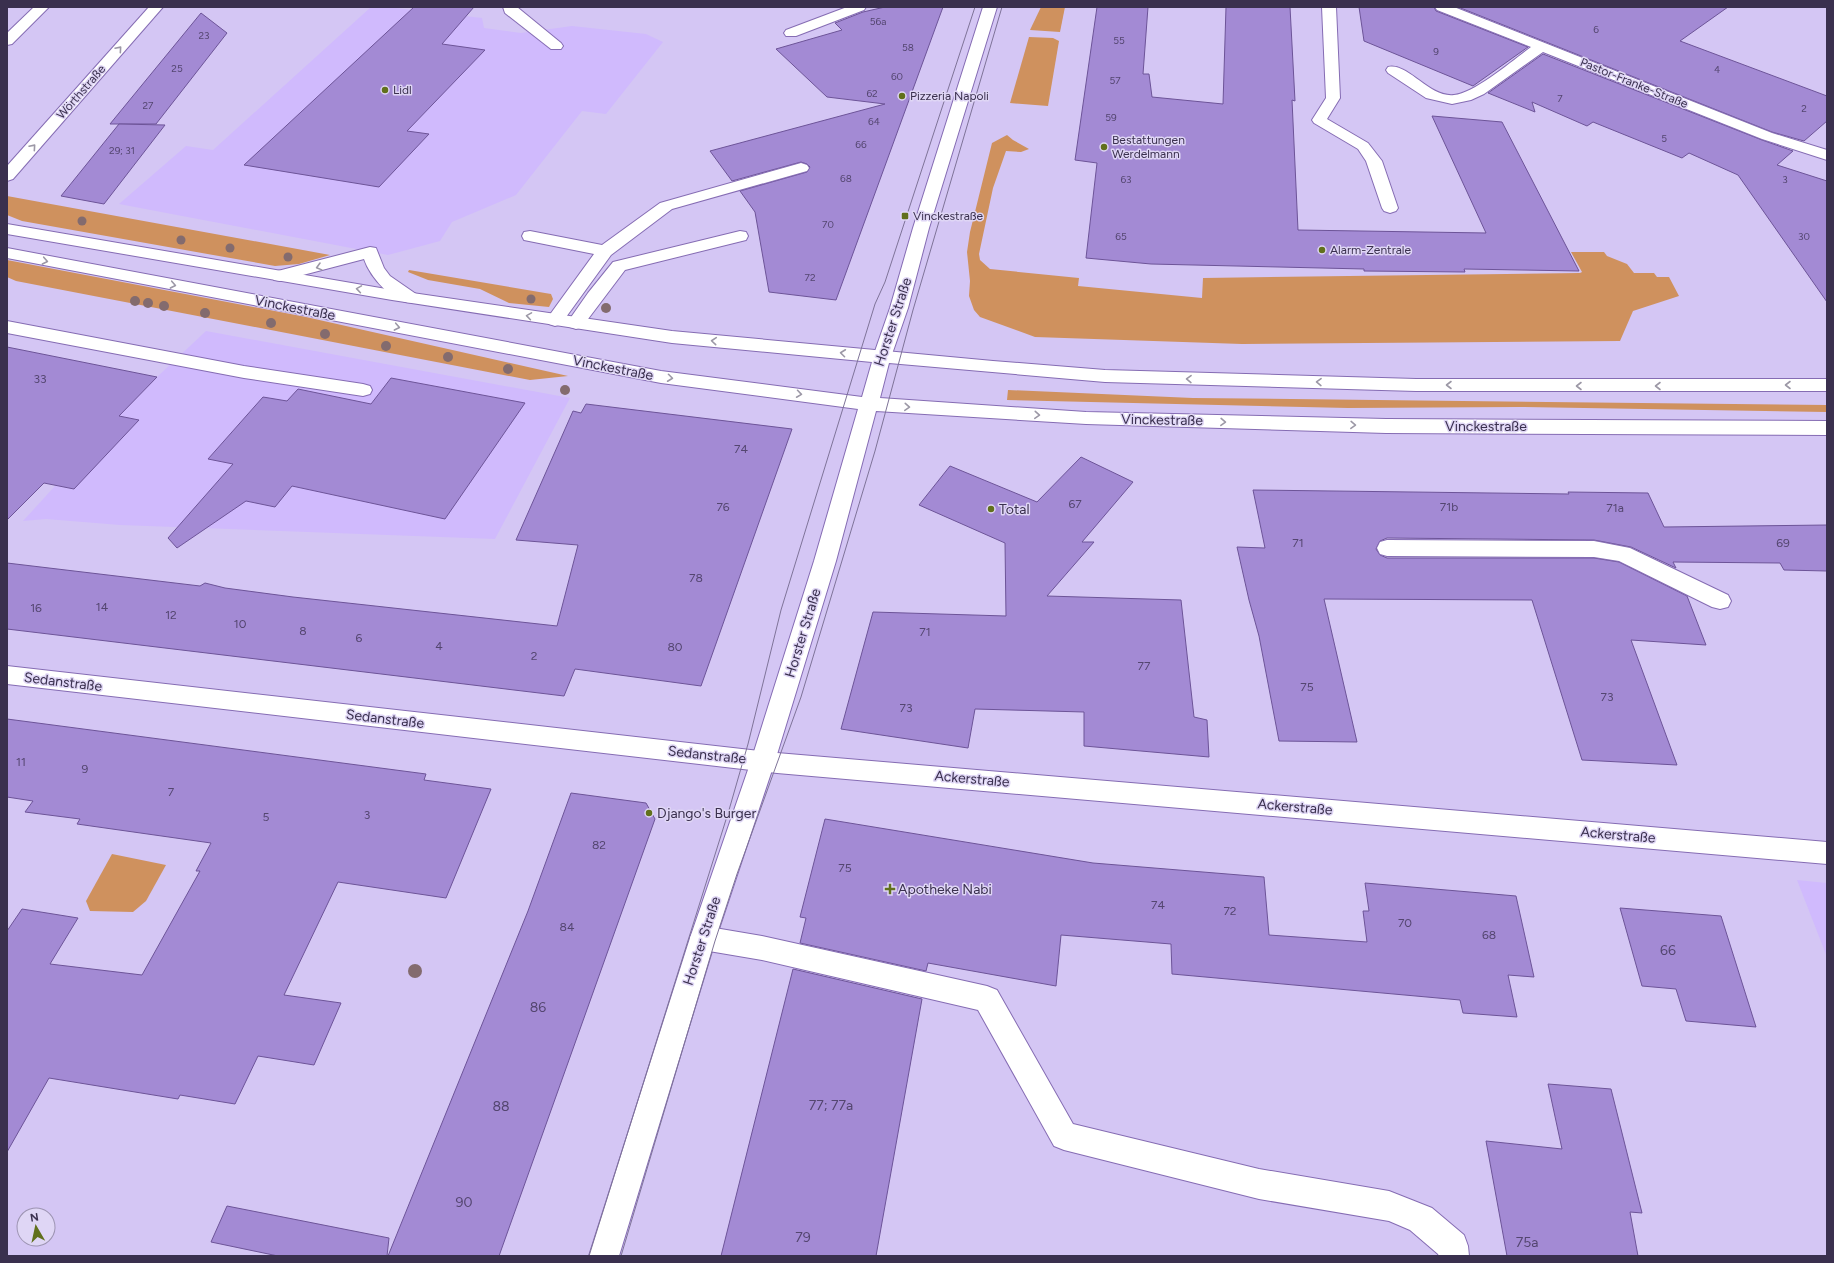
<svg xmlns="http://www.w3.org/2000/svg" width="1834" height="1263" font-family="Figtree,sans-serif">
  <rect width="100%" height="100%" fill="#d4c6f4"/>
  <g fill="#d0bafd">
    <path d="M371,7H387L482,18L484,28L521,33L572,26L646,34L663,42L606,114L582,111L516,195L452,222L440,241L388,255L119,204L186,146L213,150Z"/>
    <path d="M206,331L570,398L495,539L120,525L46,519L23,521L119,416L157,377Z"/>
    <path d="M1797,880L1827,883V957Z"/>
  </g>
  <g fill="#cf915e">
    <path d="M1041,7H1065L1060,32L1030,30Z"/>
    <path d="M1029,37L1053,38L1059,41L1048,106L1010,103Z"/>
    <path d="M1007,135L1013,140L1029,149L1021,152L1006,151L993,188L979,254L980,260L990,269L1079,278L1078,286L1202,298L1203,278L1580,273L1582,272L1571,252H1604L1607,256L1627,264L1634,273H1654L1657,277H1669L1679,296L1633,311L1620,341L1242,344L1035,337L980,317L974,310L969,296L970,281L967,252L970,232L992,143Z"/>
    <path d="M7,197V196L330,255L299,264L275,266L22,221L7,215Z"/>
    <path d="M7,260L306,317L568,376L530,380L16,281L7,277Z"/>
    <path d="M409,270L545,293L551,294L553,299L549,307L509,303L480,289L428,280L408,272Z"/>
    <path d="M1008,390L1193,398L1827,405V412L1519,407L1348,408L1007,400Z"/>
    <path d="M112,854L166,865L146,901L133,912L90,911L86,901Z"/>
  </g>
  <g fill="#a38ad4" stroke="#6d5498">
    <path d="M414,7H474L442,44L485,50L407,131L429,134L379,187L244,165Z"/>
    <path d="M885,7H943L836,300L769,292L755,212L740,191L807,172L810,167L807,164L801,162L732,181L710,151L885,104L827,97L776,49L842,30L835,23L863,12Z"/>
    <path d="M1097,7H1148L1143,74H1149L1152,97L1223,104L1226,7H1290L1295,101L1292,100L1298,230L1486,233L1432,116L1502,122L1579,271L1464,269L1465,272L1364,271V269L1151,264L1086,258L1097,163L1075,160Z"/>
    <path d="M1359,7H1434L1436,11L1528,47L1473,86L1364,41Z"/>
    <path d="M1458,7H1728L1680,41L1827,96V121L1804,141L1772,132Z"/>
    <path d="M201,13L227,33L156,124H110Z"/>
    <path d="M1543,54L1762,140L1793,151L1777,165L1827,181V302L1738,175L1689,153L1682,158L1593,122L1587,126L1532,102L1535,112L1488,93Z"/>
    <path d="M119,124L165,125L104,204L61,196Z"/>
    <path d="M7,347L157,377L119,416L139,420L74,489L44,483L7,520Z"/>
    <path d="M391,378L525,403L445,519L292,486L275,507L246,501L177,548L168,538L233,464L208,459L263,397L287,401L298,389L371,404Z"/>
    <path d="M586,404L792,429L701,686L575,669L564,696L7,629V563L200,586L205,583L225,588L293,597L557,626L578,545L516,540L573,411L581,413Z"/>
    <path d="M1081,457L1133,482L1082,542H1094L1047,596L1181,600L1194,717L1207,720L1209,757L1084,746V712L975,709L968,748L841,729L873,612L1006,616L1005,543L919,505L950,466L1037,502Z"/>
    <path d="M1253,490L1569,494L1568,492L1648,493L1664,527L1827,525V571L1784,570L1780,563L1673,562L1676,568L1631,547L1594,540L1387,538L1380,541L1376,549L1380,555L1387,558H1594L1619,562L1687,596L1706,645L1631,640L1677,765L1582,760L1532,600L1324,599L1357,742L1279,741L1259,636L1249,600L1237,547L1265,548Z"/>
    <path d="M7,719L426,774L424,780L491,789L446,898L338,882L284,995L341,1003L314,1065L258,1056L235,1104L180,1095L178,1099L49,1078L7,1152V931L22,909L78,918L50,964L142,975L200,871H196L211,843L77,824L80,819L25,812L33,801L7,797Z"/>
    <path d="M571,793L646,803L655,819L499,1256H388L528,911Z"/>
    <path d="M825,819L1093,863L1264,877L1269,935L1367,942L1363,911H1369L1365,883L1516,896L1534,977L1508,975L1517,1017L1463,1013L1460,1000L1172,974L1171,944L1061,935L1056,986L928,963L926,971L800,943L806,918L800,917Z"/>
    <path d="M1620,908L1721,916L1756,1027L1686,1021L1676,989L1642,986Z"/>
    <path d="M793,969L922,999L876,1256H721Z"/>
    <path d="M1548,1084L1611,1089L1642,1213L1630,1212L1638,1256H1507L1486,1141L1562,1149Z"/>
    <path d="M227,1206L389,1238L387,1256H278L211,1242Z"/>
  </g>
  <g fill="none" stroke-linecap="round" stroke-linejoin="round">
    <defs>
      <g id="minor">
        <path d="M34,7H49L12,44L7,45V33Z"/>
        <path d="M149,7H163L13,179L7,181V166Z"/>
        <path d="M503,7H517L561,43L563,46L561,49H551L505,13Z"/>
        <path d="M847,7H866L864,10L796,36H786L784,33L786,30Z"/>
        <path d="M983,7H997L929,228L908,308L891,357L888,361L882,363L876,361L873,357L890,308L913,228Z"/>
        <path d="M1322,7H1336L1340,98L1327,119L1368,143L1382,161L1398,208L1396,211L1390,213L1384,211L1382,208L1366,161L1358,149L1314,123L1312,120L1326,98Z"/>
        <path d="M1435,7H1454L1772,133L1827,150V160L1762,139L1543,52L1484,94L1471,100L1452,104L1426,98L1388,73L1386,70L1388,67C1408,62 1429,98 1454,95C1475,93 1513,60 1531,47L1437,10Z"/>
        <path d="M801,163L807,165L809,168L807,171L672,209L611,255L561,324L555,326L549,324L546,320L594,254L524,240L522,236L524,232L530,231L602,245L660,203Z"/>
        <path d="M740,231L746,232L748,236L746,240L625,270L582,327L576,329L570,327L567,323L588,293L613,262Z"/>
        <path d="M370,247L376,248L384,268L390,276L416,294L419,298L416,302C395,307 370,277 364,259L280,281L274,280L271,276L274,272Z"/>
        <path d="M7,321L244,366L363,384L370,386L372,390L370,394L363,396L244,378L7,333Z"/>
        <path d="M1387,540L1594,541L1630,548L1728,595L1731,601L1728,607L1720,609L1712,607L1619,561L1594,557L1387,556L1380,554L1377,548L1380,542Z"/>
        <path d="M7,666L777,753L1827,842V864L777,773L7,684Z"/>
        <path d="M703,926L762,936L987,986L997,990L1073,1124L1259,1169L1389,1191L1432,1208L1464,1235L1468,1246L1469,1256H1439L1438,1254L1410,1230L1389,1221L1259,1199L1064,1150L1054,1146L978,1010L762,960L703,950L694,947L690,938L694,929Z"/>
      </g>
      <path id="major" d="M7,224L392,290L672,331L993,361L1105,370L1416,379H1827V391H1416L1105,382L889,363L880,398L1086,412L1386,419L1827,421V435L1386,433L1086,424L876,411L836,561L775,761L716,938L619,1256H589L690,938L751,761L814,561L858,409L661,383L7,258V248L661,371L862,397L872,362L672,343L392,300L7,234Z"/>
    </defs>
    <use href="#minor" stroke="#856cb3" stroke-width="2"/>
    <use href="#major" stroke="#856cb3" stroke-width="2"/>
    <use href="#minor" fill="#fff" fill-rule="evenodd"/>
    <use href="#major" fill="#fff" fill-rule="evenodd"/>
    <g stroke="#7e7398" stroke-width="1">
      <path d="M589,1256L729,810L748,744L781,610L875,304L885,282L975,7"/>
      <path d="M621,1256L715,941L737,874L801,697L875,451L913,310L1002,7"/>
    </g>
  </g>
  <g fill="#836b6e">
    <circle cx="82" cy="221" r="4.5"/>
    <circle cx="181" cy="240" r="4.5"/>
    <circle cx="230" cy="248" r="4.5"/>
    <circle cx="288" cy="257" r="4.5"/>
    <circle cx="531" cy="299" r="4.5"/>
    <circle cx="135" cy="301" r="5"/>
    <circle cx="148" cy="303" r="5"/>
    <circle cx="164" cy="306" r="5"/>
    <circle cx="606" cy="308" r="5"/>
    <circle cx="205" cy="313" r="5"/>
    <circle cx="271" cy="323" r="5"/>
    <circle cx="325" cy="334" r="5"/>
    <circle cx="386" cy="346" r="5"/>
    <circle cx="448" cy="357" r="5"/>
    <circle cx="508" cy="369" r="5"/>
    <circle cx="565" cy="390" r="5"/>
    <circle cx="415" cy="971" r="7"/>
  </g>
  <defs><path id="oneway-chevron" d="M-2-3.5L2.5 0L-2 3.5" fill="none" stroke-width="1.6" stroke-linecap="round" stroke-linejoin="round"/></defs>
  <g stroke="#9c98a6">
    <use href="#oneway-chevron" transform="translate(119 49) rotate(-49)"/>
    <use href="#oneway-chevron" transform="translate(33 147) rotate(-49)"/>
    <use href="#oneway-chevron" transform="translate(45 261) rotate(11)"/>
    <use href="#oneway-chevron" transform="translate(319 267) rotate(165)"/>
    <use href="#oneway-chevron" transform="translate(173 285) rotate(11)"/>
    <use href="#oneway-chevron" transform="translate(359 289) rotate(-171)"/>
    <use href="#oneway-chevron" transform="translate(529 316) rotate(-171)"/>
    <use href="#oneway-chevron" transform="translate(397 327) rotate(11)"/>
    <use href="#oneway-chevron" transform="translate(714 341) rotate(-175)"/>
    <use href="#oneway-chevron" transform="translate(843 353) rotate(-173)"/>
    <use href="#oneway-chevron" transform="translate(670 378) rotate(7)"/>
    <use href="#oneway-chevron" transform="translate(1189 379) rotate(-179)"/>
    <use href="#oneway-chevron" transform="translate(1319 382) rotate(-179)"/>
    <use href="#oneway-chevron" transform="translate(1449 385) rotate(-180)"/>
    <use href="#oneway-chevron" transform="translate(1788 385) rotate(180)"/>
    <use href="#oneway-chevron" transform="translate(1579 386) rotate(-180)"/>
    <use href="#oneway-chevron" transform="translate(1658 386) rotate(180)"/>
    <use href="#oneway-chevron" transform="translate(799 394) rotate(8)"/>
    <use href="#oneway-chevron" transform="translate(907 407) rotate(4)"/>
    <use href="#oneway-chevron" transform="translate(1037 415) rotate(4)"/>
    <use href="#oneway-chevron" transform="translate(1223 422) rotate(2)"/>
    <use href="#oneway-chevron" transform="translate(1353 425) rotate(2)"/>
  </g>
  <g fill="#61701c" stroke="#dfd6f5" stroke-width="1.5">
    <circle cx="385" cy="90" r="4"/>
    <circle cx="902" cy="96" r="4"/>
    <circle cx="1104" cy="147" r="4"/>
    <rect x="901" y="212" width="8" height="8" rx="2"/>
    <circle cx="1322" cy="250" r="4"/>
    <circle cx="991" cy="509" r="4"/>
    <circle cx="649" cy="813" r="4"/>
    <path d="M888 883h4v4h4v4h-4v4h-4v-4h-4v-4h4z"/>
  </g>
  <g text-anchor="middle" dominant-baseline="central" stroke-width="3" stroke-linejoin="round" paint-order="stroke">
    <g font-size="10" fill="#544670">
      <text x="878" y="21">56a</text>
      <text x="1596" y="29">6</text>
      <text x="204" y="35">23</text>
      <text x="1119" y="40">55</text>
      <text x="908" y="47">58</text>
      <text x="1436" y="51">9</text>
      <text x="177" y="68">25</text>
      <text x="1717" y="69">4</text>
      <text x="897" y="76">60</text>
      <text x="1115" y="80">57</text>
      <text x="872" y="93">62</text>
      <text x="1560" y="98">7</text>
      <text x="148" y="105">27</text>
      <text x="1804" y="108">2</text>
      <text x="1111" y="117">59</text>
      <text x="874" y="121">64</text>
      <text x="1664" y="138">5</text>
      <text x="861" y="144">66</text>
      <text x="122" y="150">29; 31</text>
      <text x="846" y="178">68</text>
      <text x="1126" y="179">63</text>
      <text x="1785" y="179">3</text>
      <text x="828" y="224">70</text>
      <text x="1121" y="236">65</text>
      <text x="1804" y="236">30</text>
      <text x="810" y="277">72</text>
    </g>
    <g font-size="12" fill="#3a304e" stroke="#dfd6f5">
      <text transform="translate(1634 83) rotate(22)">Pastor-Franke-Straße</text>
      <text transform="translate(81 92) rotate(-49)">Wörthstraße</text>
    </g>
    <g font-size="12" fill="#3a304e" stroke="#dfd6f5" text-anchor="start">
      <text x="393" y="90">Lidl</text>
      <text x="910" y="96">Pizzeria Napoli</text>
      <text x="1112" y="140">Bestattungen<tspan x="1112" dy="14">Werdelmann</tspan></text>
      <text x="913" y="216">Vinckestraße</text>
      <text x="1330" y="250">Alarm-Zentrale</text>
    </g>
    <g font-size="12" fill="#544670">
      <text x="40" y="379">33</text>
      <text x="741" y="449">74</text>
      <text x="1075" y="504">67</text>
      <text x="723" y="507">76</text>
      <text x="1449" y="507">71b</text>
      <text x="1615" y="508">71a</text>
      <text x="1298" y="543">71</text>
      <text x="1783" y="543">69</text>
      <text x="696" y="578">78</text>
      <text x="102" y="607">14</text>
      <text x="36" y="608">16</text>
      <text x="171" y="615">12</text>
      <text x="240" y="624">10</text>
      <text x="303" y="631">8</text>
      <text x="925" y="632">71</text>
      <text x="359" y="638">6</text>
      <text x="439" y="646">4</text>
      <text x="675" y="647">80</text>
      <text x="534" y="656">2</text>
      <text x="1144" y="666">77</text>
      <text x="1307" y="687">75</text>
      <text x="1607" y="697">73</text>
      <text x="906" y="708">73</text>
      <text x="21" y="762">11</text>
      <text x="85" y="769">9</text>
      <text x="171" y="792">7</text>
      <text x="367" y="815">3</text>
      <text x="266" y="817">5</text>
      <text x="599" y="845">82</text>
      <text x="845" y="868">75</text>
      <text x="1158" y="905">74</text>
      <text x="1230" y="911">72</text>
      <text x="1405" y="923">70</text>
      <text x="567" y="927">84</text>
      <text x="1489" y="935">68</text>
    </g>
    <g font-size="14" fill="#3a304e" stroke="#dfd6f5">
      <text transform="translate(295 308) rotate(11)">Vinckestraße</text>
      <text transform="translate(893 322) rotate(-72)">Horster Straße</text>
      <text transform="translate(613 368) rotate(11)">Vinckestraße</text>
      <text transform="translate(1162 420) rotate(1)">Vinckestraße</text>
      <text x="1486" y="426">Vinckestraße</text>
      <text transform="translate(803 633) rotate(-73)">Horster Straße</text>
      <text transform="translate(63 682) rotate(7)">Sedanstraße</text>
      <text transform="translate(385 719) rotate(7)">Sedanstraße</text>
      <text transform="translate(707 755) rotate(6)">Sedanstraße</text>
      <text transform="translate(972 779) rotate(5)">Ackerstraße</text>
      <text transform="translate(1295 807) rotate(5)">Ackerstraße</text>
      <text transform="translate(1618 835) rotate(5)">Ackerstraße</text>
      <text transform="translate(702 941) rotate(-72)">Horster Straße</text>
    </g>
    <g font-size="14" fill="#3a304e" stroke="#dfd6f5" text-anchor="start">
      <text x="999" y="509">Total</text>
      <text x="657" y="813">Django's Burger</text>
      <text x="898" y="889">Apotheke Nabi</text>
    </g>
    <g font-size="14" fill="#544670">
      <text x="1668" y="950">66</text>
      <text x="538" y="1007">86</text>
      <text x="831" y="1105">77; 77a</text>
      <text x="501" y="1106">88</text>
      <text x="464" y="1202">90</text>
      <text x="803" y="1237">79</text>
      <text x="1527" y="1242">75a</text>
    </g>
  </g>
  <rect width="1834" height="1263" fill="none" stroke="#3a304e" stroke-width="16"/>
  <g transform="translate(36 1227) rotate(351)"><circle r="19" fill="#dfd6f5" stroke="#9d94b2"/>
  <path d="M0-3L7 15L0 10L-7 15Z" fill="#61701c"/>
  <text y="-6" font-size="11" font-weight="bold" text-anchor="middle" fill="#3a304e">N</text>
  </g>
</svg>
